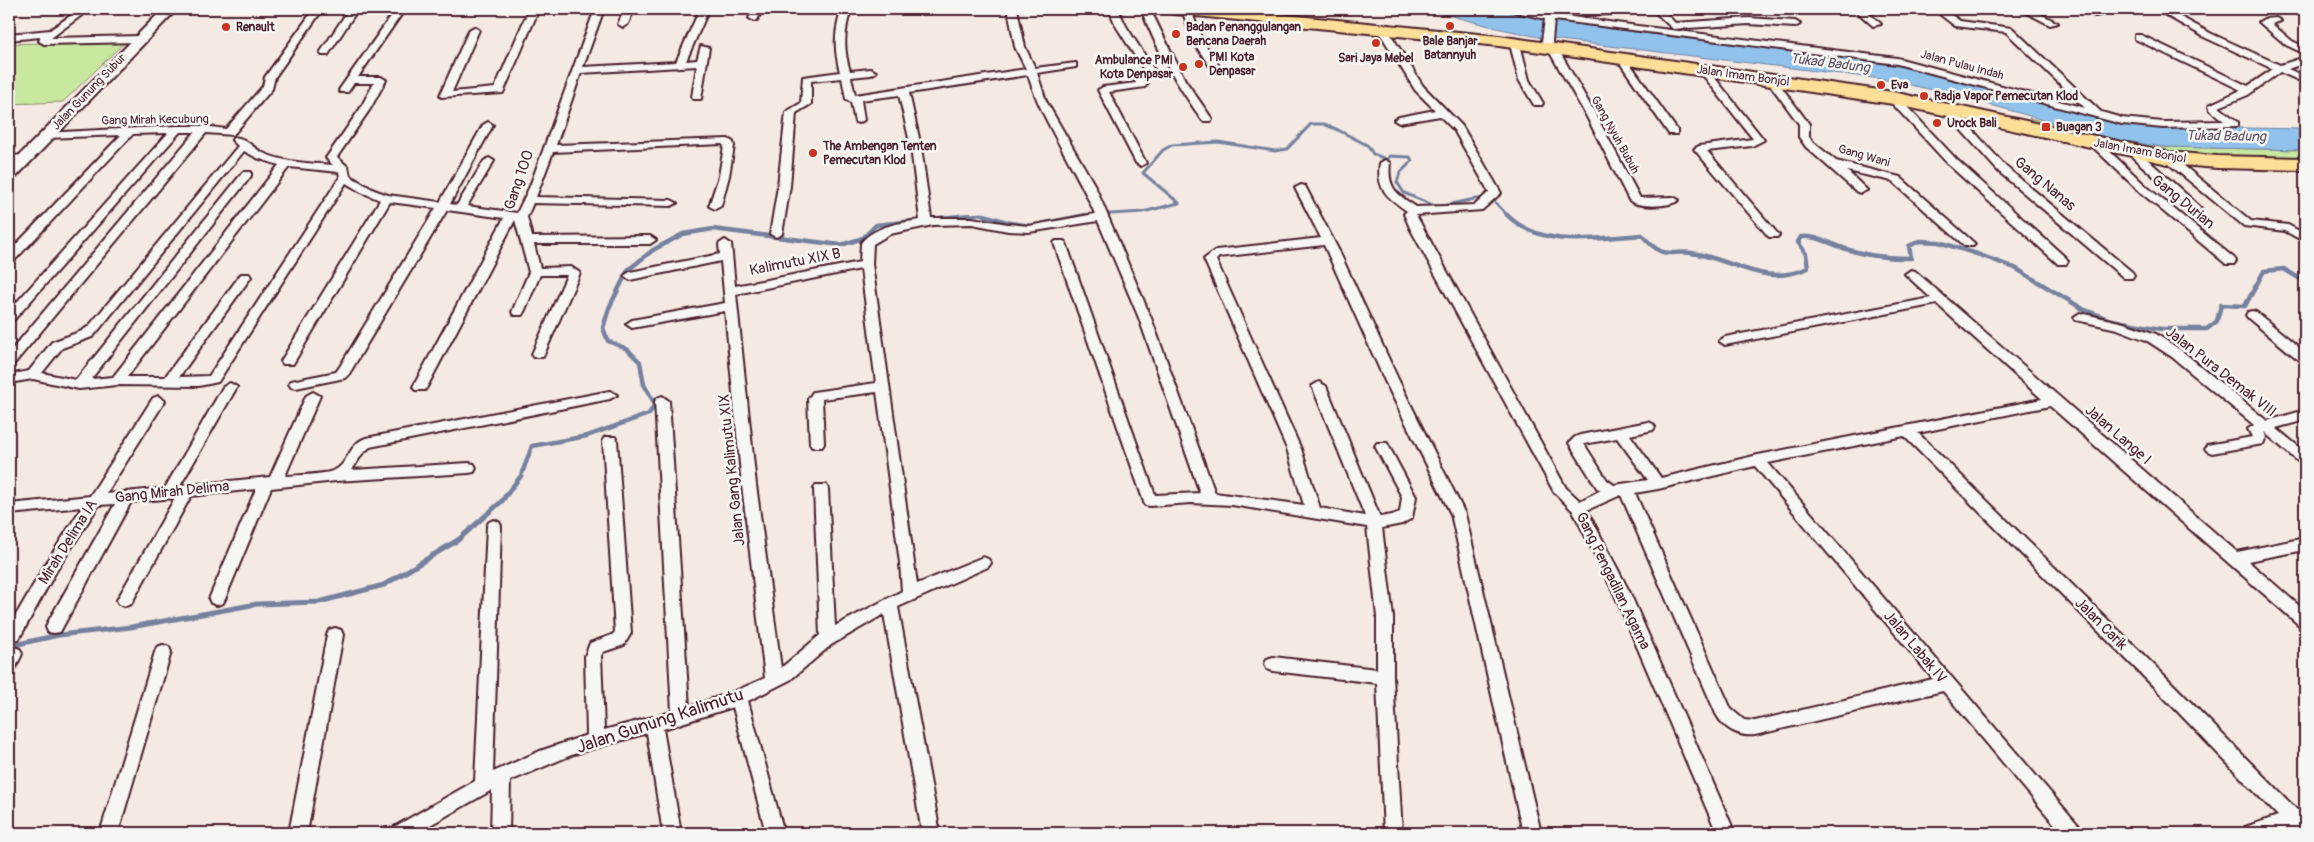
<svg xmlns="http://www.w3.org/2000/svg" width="2314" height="842" font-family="Pangolin,sans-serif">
  <rect width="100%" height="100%" fill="#f5eae3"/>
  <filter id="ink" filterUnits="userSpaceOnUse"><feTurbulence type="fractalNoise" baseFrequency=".02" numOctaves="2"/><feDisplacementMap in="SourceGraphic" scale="10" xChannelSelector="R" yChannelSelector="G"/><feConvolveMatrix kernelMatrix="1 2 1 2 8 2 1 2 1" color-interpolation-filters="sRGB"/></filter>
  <g filter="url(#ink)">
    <g fill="#c8e8a0" stroke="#898466">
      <path d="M127,40L63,102L9,104V44Z"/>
      <path d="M2029,118L2107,138L2162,147L2305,150V161L2259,160L2151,152L2035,126V122Z"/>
    </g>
    <path fill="#90c2ec" stroke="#74819f" d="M1424,9H1498L1541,18L1619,30L1894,64L1941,73L2084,114L2116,120L2189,127L2305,129V150L2162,147L2107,138L1956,95L1882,79L1543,38L1501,29Z"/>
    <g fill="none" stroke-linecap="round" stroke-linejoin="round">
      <g stroke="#74819f" stroke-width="3">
        <path d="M958,216L981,214L988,216"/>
        <path d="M1080,216L1143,212L1179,203L1143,173L1163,150L1172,145L1218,142L1275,151L1287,149L1311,124H1324L1338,130L1367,145L1373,154L1388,160L1389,156L1410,157L1412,161L1400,173L1397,182L1404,193L1437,207L1475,199H1492L1508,216"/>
      </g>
      <g stroke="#74819f" stroke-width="4.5">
        <path d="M984,215L1010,223L1031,226L1086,215"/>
        <path d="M1507,215C1543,250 1597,238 1642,235C1667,264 1668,248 1697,254C1738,262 1765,287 1808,268L1806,254L1798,242L1801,237C1820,235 1835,247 1853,251C1872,257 1891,258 1911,258L1909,246L1920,241L1939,242L1977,254L2015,268L2083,309L2111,320L2161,329H2207L2217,321L2221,305L2245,306L2264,271L2284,269L2305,282"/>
        <path d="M940,218L970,215"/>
        <path d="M509,491L521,476L532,446L587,436L649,414L655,404L644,385L640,362L627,349L608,341L603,328L609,308L628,270L653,250L683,234L713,229L841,245L863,238L876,225L913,221"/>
      </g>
      <path stroke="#74819f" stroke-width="5" d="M9,646L59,635L131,627L257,604L319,602L384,585L458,540L502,501L510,490"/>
      <defs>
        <g id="street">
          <path d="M80,9H90L51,38L140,36L145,39L140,42L44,44L39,41L41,37L9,40V34L50,30Z"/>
          <path d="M314,9H323L275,77L272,89L233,135L206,133L14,364L9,365V353L195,132H180L13,321L9,322V311L168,133L133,134L13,262L9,263V252L121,135L47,138L42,135L43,133L177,126H203L226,129L263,86L265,77Z"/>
          <path d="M349,9H358L328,55H322L320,53Z"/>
          <path d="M396,9H405L358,77H381L386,80L370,109L337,157L348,167L350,176L374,190L388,195L440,202L483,125L488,122L493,125L450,204L457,205L484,161L489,158L494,161L467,206L517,213L530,186L595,9H604L583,67L676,62L700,9H709L686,61L697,60L701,46L709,48L701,99H693L692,97L697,66L581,73L556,145L728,139L733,142L734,146L729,176L721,206L715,209L709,206L719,176L724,146L722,144L553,152L536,197L671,200L677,203L671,206L533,203L527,217L532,237L650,236L656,240L650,244H534L540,268L571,267L580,273L543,357H533L532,354L567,275H540L524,312L522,315H514L512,312L529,272L515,220L427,387L425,390H415L413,387L504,218L447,210L349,374L345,378L296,388L291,387L289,384L291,381L336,372L339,368L436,208L390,202L293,364H283L281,361L380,200L361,192L346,183L218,382L199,386L117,385L79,389L33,379L9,383V375L29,371L52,342L82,331L89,326L238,146L232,140L233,138C243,135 254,149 263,153C285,163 310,163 333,165L326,158L360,109L374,83H354L348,92H340L339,90ZM244,151L257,158L279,165L113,377L91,379L251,176V172H243L76,380L42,373L62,348L92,337L97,332ZM289,167L339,172L340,177L209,376L179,377L251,277L249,274H241L165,377H127Z"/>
          <path d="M529,9H539L503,93L441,97L440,95L469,30L474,27L479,30L452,92L495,88Z"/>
          <path d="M625,9H634L628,24L623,27L618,24Z"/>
          <path d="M754,9H763L757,20L754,21L749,18Z"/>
          <path d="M842,9H851C844,31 843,49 850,71L871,69L876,72L871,75L851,77L855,95L1026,69L1015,47L1008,9H1017L1025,47L1035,68L1076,63V67L1037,73L1046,101L1095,186L1151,318L1215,493L1304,505L1287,449L1204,259L1216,250L1321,238L1295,188L1301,185L1305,186L1339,251L1398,379L1465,514L1541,833H1523L1451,514L1384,379L1324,245L1219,257L1216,260L1301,449L1320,508L1365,516L1312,386L1319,382L1326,386L1380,517L1392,515L1400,512L1402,497L1375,446L1377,443H1387L1416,497L1412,518L1402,524L1382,528L1393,617V677L1402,833H1384L1377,683L1273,671L1267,669L1265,664L1267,659L1273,657L1377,669V617L1367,527L1232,505L1191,503L1150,506L1145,505L1054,243L1056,241H1064L1066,243L1155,495L1200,493L1139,318L1098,221L1029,232L1008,231L972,224L933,225L890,234L873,244L872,264L917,584L983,557L988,559L991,563L988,567L898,607L940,833H922L884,614L831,645L790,680L748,701L784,833H766L733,707L663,729L681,833H663L647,733L574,754L510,781L509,833H491L492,790L416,833H392L394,827L475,781L487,526L489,522L494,520L499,522L501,526L493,772L540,751L587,735L585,656L590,643L612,635L615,632L603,440L605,437H615L617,440L631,633L624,645L603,652L601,656L604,730L672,712L655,401L657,398L662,396L669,401L689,707L733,692L765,678L742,485L725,311L632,328L626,324L632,320L725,303L721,261L630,280L624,276L630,272L720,254L719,244L725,240L731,244L735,286L860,262L861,243C874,226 900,223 920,220L911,147L899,95L861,100L864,120L859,123L855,122L851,102L846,99L842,78L811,81V104L796,113L790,186L782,234L776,237L770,234L778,186L786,112L801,103L803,77L840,72C834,50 834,31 842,9ZM1028,75C1043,124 1075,166 1095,214L1029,226L1008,224L972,218H931L921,147L909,93ZM861,269L876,383L813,392L808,399L810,444L812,447H822L824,444L822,399L877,392L900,563L902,591L835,626L828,489L826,485H816L814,489L820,635L781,668L756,485L736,294Z"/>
          <path d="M1109,9H1118L1126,26L1156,73L1145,79L1147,84L1145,87L1109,92L1146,163L1141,166L1136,163L1098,90L1103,87L1136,83L1134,78L1145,72L1116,26Z"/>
          <path d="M1141,9H1150L1185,80L1212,119L1211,121H1203C1178,87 1156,48 1141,9Z"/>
          <path d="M1182,9L1191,10L1202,40L1221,69L1219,71H1213L1192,40Z"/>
          <path d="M1511,9H1526L1550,14L1638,26L1897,58L2085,108L2006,32L1955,26L1933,9H1943L1960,21L2012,28L2101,112L2122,118L2163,122L2224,121L2210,110L2209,105L2241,90L2135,39V35H2141L2248,86L2273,69L2206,38L2155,9H2166L2212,34L2280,65L2305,57V63L2288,69L2305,76V83L2280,72L2248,95L2219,107L2238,122V126L2163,128L2122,124L1897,64L1554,20L1552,41L1553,46L1558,49L1597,117L1640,198L1673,197L1679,200C1671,207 1637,208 1629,200L1587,117L1549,51L1544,48L1542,41L1545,19L1512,11Z"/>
          <path d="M1603,9H1669L1665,12L1675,23L1749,18L1795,21L1800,24L1795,27L1749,24L1673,29L1655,12L1564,16L1559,13L1564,10Z"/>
          <path d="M1854,9H1864L1881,24L1873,26Z"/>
          <path d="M2019,9H2031L2058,23L2050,25Z"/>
          <path d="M2084,9H2095L2103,14L2095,16Z"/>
          <path d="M2276,18L2281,21L2272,24L2292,41L2305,47V54L2286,45L2259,22L2264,19Z"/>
          <path d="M1383,27L1388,30L1423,86L1462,126L1501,193L1482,210L1416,215L1566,488L1580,501L1601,490L1597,488L1569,443L1575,437L1580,435L1648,422L1653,424L1655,427L1653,430L1630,435L1661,478L1758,455L2042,399L1937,304L1725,345L1719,341L1725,337L1931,298L1905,274L1911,270L1915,271L2237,552L2305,538V550L2248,561L2305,611V626L2299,625L2050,406L1918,433L2166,677L2297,810L2305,808V833H2295L2291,829L2277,833H2243L2245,827L2278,816L2154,687L1904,436L1768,463L2080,827L2082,833H2062L1943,691L1755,735C1739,737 1724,729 1716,714L1621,495L1587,510L1630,593L1735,833H1717L1614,593L1573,511L1554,492L1410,228L1404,214L1407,211C1387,197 1376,189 1380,163L1385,160L1390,163C1387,189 1397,194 1416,207L1475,205L1489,192L1454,130L1440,116L1399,123L1394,120L1399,117L1435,110L1415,90L1378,30ZM1617,438L1648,480L1614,485L1607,480L1584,444ZM1755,466L1933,679L1755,721L1744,720L1731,709L1635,493L1658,489Z"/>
          <path d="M1515,41L1520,44L1529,80L1543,103L1542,105H1534L1519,80L1510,44Z"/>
          <path d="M1623,57L1626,58L1677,130V134H1669L1618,60Z"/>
          <path d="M1704,67L1707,68L1764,140L1752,146L1707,151L1777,233L1779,235L1777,237H1769L1694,149L1699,146L1753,139L1699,70Z"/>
          <path d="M1771,76L1774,77L1809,124V137L1814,143L1836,161L1900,177L1973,242L1975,244L1973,246H1965L1892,181L1847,171L1867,190L1861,193L1857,192L1806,147L1799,137V124L1766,79Z"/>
          <path d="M1893,95L1897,96L1957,160L2066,258L2068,261L2066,264H2058L1949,165L1889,100V96Z"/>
          <path d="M1949,107L1953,108L2006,167L2132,272L2134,275L2132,278H2124L1998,171L1945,112V108Z"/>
          <path d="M2096,141L2100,142L2147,187L2234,258L2236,261L2234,264H2226L2139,191L2092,146V142Z"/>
          <path d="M2132,148L2136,149L2199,206L2201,208L2199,210H2191L2128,153V149Z"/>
          <path d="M25,155L29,156V160L9,162V156Z"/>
          <path d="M2168,155L2172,156L2251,221L2288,225L2305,234V242L2285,231L2244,226L2164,160V156Z"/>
          <path d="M2252,311L2256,312L2305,352V362L2300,361L2248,318L2246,315L2248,312Z"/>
          <path d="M2080,313L2124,323L2156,334L2182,351L2267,421L2305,410V420L2276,428L2305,452V464L2300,463L2264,432L2266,437L2263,444L2212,453L2207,451L2205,448L2207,445L2252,437L2248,429L2254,425L2172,357L2146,340L2117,329L2076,320L2074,317Z"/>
          <path d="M230,383L237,387L180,486L270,477L306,396L313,392L320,396L285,476C299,475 321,475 333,471C348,466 349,443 366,438L610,391L617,395L610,399L370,447L362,454L352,470L469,463L474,464L476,468L474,472L469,473L336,481L271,488L225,599L223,603L217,605L211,603L209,599L256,489L191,496L131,604L125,606L119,604L117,600L175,498L131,502L60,632L54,633L48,632L46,627L48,622L115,504L99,505L55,573L19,639L13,640L9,639V627L45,565L82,507L9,514V504L90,496L153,398L158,396L165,401L106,494L165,488L223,387Z"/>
          <path d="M335,628L341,630L343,635L307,833H289L327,635L329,630Z"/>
          <path d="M163,645L169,647L171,652L118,833H100L155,652L157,647Z"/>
          <path d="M14,647L20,649L22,654L15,669L9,671V649Z"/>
        </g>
        <g id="secondary">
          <path d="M163,9H177L15,178L9,180V166Z"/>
          <path d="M2289,9H2305V16L2291,12Z"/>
        </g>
        <path id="highway" d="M1168,9H1226L1499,36L1893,92L2168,152L2217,156L2305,158V170L2217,168L2168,164L1893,104L1499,46L1176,14L1170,13Z"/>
      </defs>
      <use href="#street" stroke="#4a1f2b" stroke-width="4"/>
      <use href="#secondary" stroke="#4a1f2b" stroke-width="4"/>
      <use href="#highway" stroke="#4a1f2b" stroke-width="4"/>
      <use href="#street" fill="#f6f6f2" fill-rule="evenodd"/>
      <use href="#secondary" fill="#f6f6f2" fill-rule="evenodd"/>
      <use href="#highway" fill="#fcde96" fill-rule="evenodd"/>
    </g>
  </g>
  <g fill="#c8321e" stroke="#f6f6f2" stroke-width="2">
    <circle cx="1450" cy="26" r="5"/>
    <circle cx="226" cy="27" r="5"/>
    <circle cx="1176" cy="34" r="5"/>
    <circle cx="1376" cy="43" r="5"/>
    <circle cx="1199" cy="64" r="5"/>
    <circle cx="1183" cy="67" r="5"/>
    <circle cx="1881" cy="85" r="5"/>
    <circle cx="1924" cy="96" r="5"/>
    <circle cx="1937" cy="123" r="5"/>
    <rect x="2041" y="122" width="10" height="10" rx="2.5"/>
    <circle cx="813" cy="153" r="5"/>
  </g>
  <g text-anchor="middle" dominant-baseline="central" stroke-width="5" stroke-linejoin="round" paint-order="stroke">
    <g font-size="12" font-weight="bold" fill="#4a1f2b" stroke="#f6f6f2" text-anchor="start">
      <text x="236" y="27">Renault</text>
      <text x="1186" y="27">Badan Penanggulangan<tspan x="1186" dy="14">Bencana Daerah</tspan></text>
      <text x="1450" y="41" text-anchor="middle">Bale Banjar<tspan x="1450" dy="14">Batannyuh</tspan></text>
      <text x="1209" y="57">PMI Kota<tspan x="1209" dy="14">Denpasar</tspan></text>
      <text x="1376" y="58" text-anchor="middle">Sari Jaya Mebel</text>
      <text x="1173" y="60" text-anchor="end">Ambulance PMI<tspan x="1173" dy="14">Kota Denpasar</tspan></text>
      <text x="1891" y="85">Eva</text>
      <text x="1934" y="96">Radja Vapor Pemecutan Klod</text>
      <text x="1947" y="123">Urock Bali</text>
      <text x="2056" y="127">Buagan 3</text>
      <text x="823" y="146">The Ambengan Tenten<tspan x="823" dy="14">Pemecutan Klod</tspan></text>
    </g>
    <g font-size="12" fill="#4a1f2b" stroke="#f6f6f2">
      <text transform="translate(1962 65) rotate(15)">Jalan Pulau Indah</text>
      <text transform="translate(1743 76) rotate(8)">Jalan Imam Bonjol</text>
      <text transform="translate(89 92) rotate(-46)">Jalan Gunung Subur</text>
      <text transform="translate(155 120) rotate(-1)">Gang Mirah Kecubung</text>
      <text transform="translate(1615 135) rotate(61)">Gang Nyuh Bubuh</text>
      <text transform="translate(2140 151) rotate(10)">Jalan Imam Bonjol</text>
      <text transform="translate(1864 156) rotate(16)">Gang Wani</text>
    </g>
    <g font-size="14" font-style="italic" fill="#5f5065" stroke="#f6f6f2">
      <text transform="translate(1830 63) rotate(7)">Tukad Badung</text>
      <text transform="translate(2226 136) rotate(1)">Tukad Badung</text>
    </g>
    <g font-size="15" fill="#4a1f2b" stroke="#f6f6f2">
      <text transform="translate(519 180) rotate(-71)">Gang 100</text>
      <text transform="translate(2045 184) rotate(40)">Gang Nanas</text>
      <text transform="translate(2183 202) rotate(39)">Gang Durian</text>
      <text transform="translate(795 262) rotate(-11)">Kalimutu XIX B</text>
      <text transform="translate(2221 372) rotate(38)">Jalan Pura Demak VIII</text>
      <text transform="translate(2118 435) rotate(41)">Jalan Lange I</text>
      <text transform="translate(732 470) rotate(-96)">Jalan Gang Kalimutu XIX</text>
      <text transform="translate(172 492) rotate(-6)">Gang Mirah Delima</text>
      <text transform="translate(68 542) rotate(-58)">Mirah Delima IA</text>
      <text transform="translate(1613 581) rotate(64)">Gang Pengadilan Agama</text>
      <text transform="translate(2101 624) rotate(45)">Jalan Carik</text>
      <text transform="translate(1915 647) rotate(50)">Jalan Labak IV</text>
    </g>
    <g font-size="18" fill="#4a1f2b" stroke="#f6f6f2">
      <text transform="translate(660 721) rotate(-18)">Jalan Gunung Kalimutu</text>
    </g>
  </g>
  <rect width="2314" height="842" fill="none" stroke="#f6f6f2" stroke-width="30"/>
  <rect x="15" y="15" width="2284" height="812" fill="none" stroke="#4a1f2b" stroke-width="2" filter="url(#ink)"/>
</svg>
